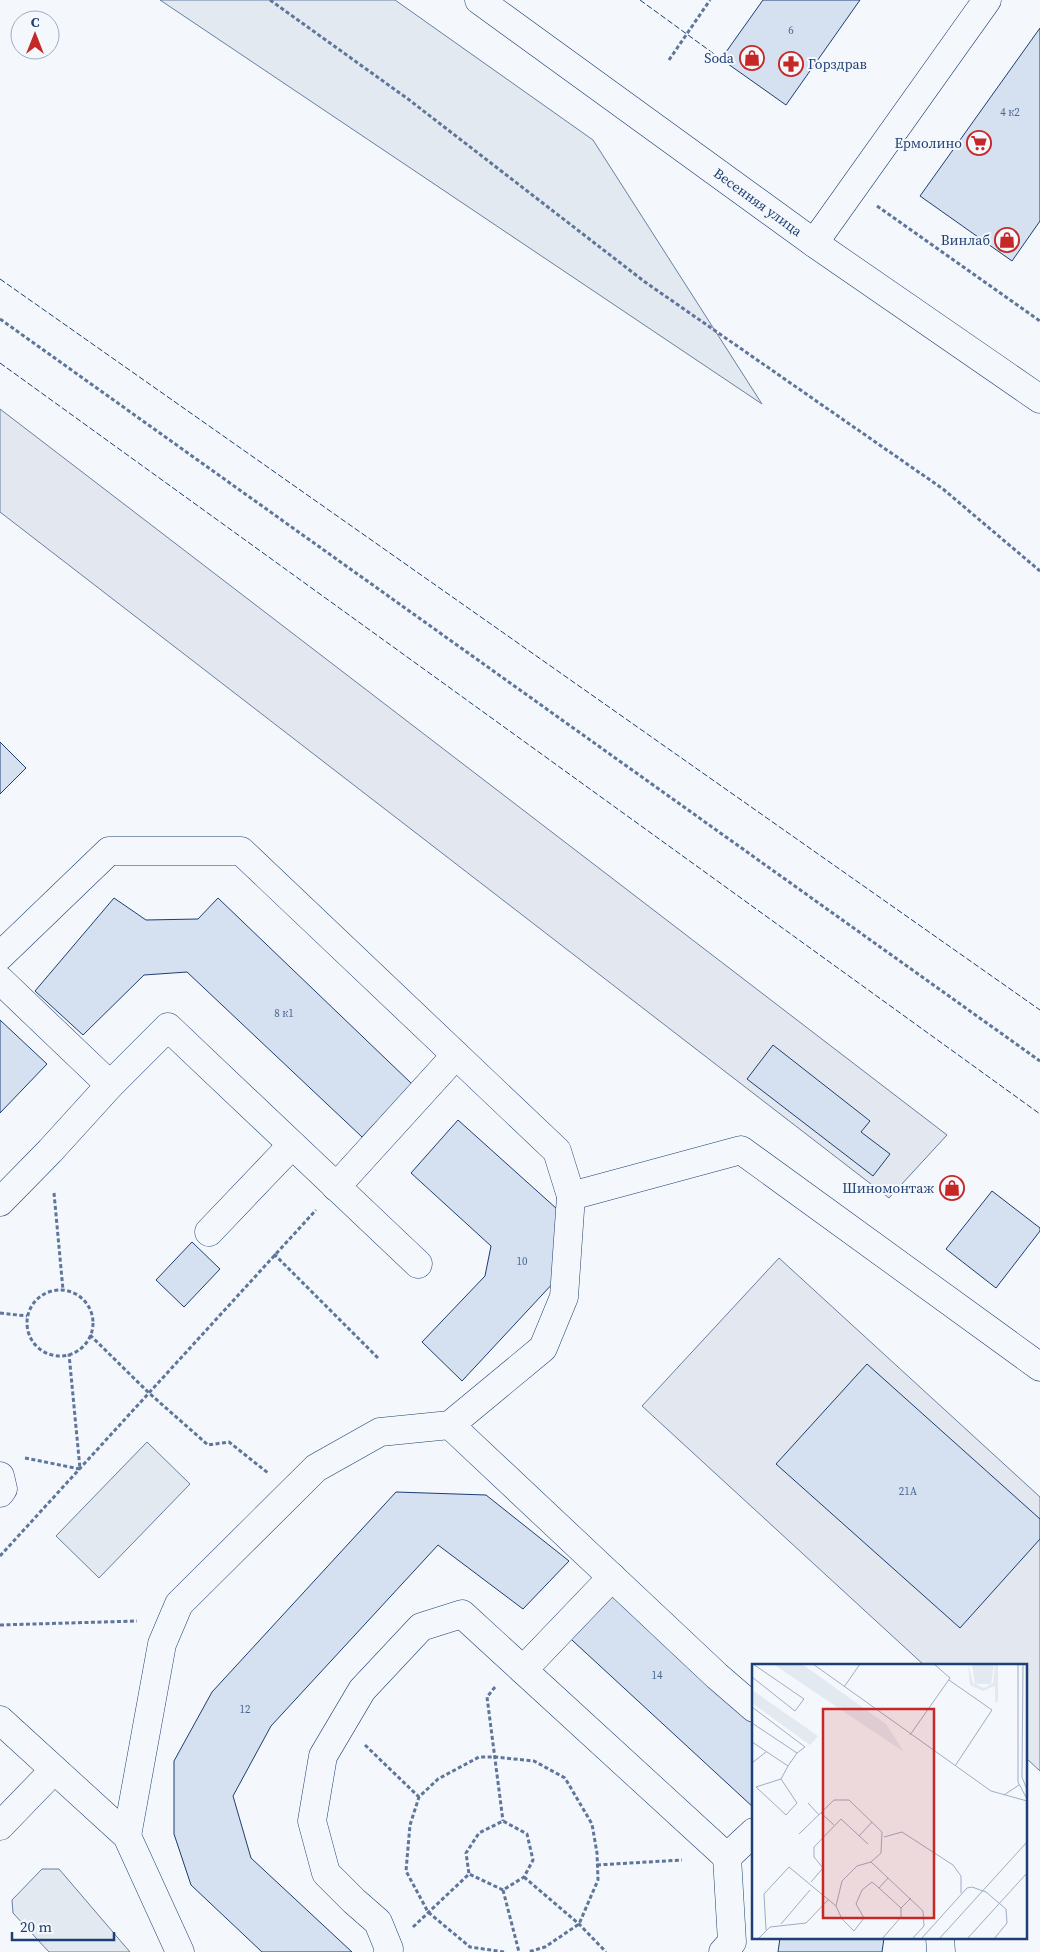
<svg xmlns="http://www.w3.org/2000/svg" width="1040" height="1952" font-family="'Source Serif 4',serif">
  <rect width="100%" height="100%" fill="#f4f7fb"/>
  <g fill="#e3e9f0" stroke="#687fa3">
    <path d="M160,0H395L593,140L762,404Z"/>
    <path d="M147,1442L190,1484L99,1578L56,1536Z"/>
    <path d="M42,1869H59L130,1952H49L13,1913L12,1900Z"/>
  </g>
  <g fill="#e3e8f0" stroke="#687fa3">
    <path d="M0,409L947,1135L889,1198L0,512Z"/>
    <path d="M779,1258L1040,1497V1771L1026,1758V1666H925L642,1406Z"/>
  </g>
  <g fill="#d5e0f0" stroke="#1d3f73">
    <path d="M763,0H860L786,105L721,59Z"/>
    <path d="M1040,28V221L1012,261L920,196Z"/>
    <path d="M0,742L26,768L0,794Z"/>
    <path d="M114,898L146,920L198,919L218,898L412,1084L362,1137L187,972L144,975L83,1035L35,991Z"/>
    <path d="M0,1020L47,1064L0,1113Z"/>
    <path d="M773,1045L870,1121L861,1132L890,1154L873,1176L747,1079Z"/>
    <path d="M458,1120L557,1209L555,1281L462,1381L422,1342L485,1276L491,1246L411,1173Z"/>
    <path d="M992,1191L1040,1228V1231L996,1288L946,1249Z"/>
    <path d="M192,1242L220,1269L184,1307L156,1280Z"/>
    <path d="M867,1364L1040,1519V1539L960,1628L776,1464Z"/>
    <path d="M396,1492L486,1495L569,1561L523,1609L438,1545L271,1726L233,1796L251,1858L352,1952H262L191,1885L174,1834V1761L212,1692Z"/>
    <path d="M604,1582L754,1721V1808L560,1629Z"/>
    <path d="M780,1938H884L882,1952H778Z"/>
  </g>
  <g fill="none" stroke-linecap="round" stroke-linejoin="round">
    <defs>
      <g id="minor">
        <path d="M479,0L814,243L1040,399"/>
        <path d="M814,243L987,0"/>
        <path d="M0,956L109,851H241L557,1151L571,1196L564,1297L543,1348L450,1425L380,1432L316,1468L179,1604L162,1644L127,1836"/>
        <path d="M0,980L110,1085"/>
        <path d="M336,1187L456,1055"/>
        <path d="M571,1196L741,1150L1040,1367"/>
        <path d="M0,1202L50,1151L110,1085L168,1027L418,1264"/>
        <path d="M209,1232L292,1145"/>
        <path d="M450,1425L717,1676L754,1708"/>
        <path d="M0,1476L3,1489L0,1493"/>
        <path d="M523,1670L727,1857L754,1832"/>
        <path d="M0,1720L127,1836L180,1952"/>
        <path d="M0,1826L54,1770"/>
        <path d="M940,1938L941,1952"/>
        <path d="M388,1952L389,1949L378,1922L354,1901L326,1873L312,1821L323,1756L362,1690L421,1627L462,1614L523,1670L612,1577"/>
        <path d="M723,1952L732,1942L727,1857"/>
      </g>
    </defs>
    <use href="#minor" stroke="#1d3f73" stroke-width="29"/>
    <g stroke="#5e769c" stroke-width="3" stroke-dasharray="4 2.5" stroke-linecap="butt">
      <path d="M270,0L408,99L645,282L943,489L1040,571"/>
      <path d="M669,60L710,0"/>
      <path d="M877,206L1040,321"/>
      <path d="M0,319L1040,1061"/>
      <path d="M54,1193L63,1290"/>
      <path d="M274,1254L379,1359"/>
      <circle cx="60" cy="1323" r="33"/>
      <path d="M0,1313L27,1316"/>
      <path d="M90,1335L149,1393L208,1445L229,1442L268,1473"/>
      <path d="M25,1458L80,1469L69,1354"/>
      <path d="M0,1556L316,1210"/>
      <path d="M0,1625L137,1621"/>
      <path d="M495,1687L487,1697L503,1821"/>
      <path d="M365,1745L419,1797"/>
      <path d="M597,1865L682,1860"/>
      <path d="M524,1877L579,1924L606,1952"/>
      <path d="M503,1890L519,1952"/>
      <path d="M413,1927L469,1874L466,1853L479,1833L503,1821L527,1834L533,1860L524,1877L503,1890L469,1874"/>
      <path d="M504,1952L470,1947L428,1912L406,1871L410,1825L419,1797L438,1779L479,1757H495L534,1761L565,1778L592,1824L597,1853L598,1880L579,1924L545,1947L528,1952"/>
    </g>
    <use href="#minor" stroke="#f4f7fb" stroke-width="28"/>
    <g stroke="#1d3f73" stroke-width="1" stroke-dasharray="6 2.5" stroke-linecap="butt">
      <path d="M640,0L721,59"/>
      <path d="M0,279L1040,1010"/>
      <path d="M0,363L1040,1114"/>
    </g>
  </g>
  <defs>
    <symbol id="shop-ring" viewBox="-11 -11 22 22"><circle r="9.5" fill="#f4f7fb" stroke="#c62828" stroke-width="1.5"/><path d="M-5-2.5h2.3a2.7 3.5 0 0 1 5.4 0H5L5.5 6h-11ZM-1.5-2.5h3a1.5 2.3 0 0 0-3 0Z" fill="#c62828"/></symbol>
    <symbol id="pharmacy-ring" viewBox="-11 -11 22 22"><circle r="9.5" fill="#f4f7fb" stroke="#c62828" stroke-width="1.5"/><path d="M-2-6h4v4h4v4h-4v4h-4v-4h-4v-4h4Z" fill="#c62828"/></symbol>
    <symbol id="supermarket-ring" viewBox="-11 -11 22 22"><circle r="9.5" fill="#f4f7fb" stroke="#c62828" stroke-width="1.5"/><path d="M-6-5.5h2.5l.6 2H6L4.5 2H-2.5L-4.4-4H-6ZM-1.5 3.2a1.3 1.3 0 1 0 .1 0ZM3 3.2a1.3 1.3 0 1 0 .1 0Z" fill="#c62828"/></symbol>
  </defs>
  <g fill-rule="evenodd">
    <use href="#shop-ring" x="738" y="44" width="28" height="28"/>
    <use href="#pharmacy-ring" x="777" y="50" width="28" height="28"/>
    <use href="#supermarket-ring" x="965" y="129" width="28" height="28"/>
    <use href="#shop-ring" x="993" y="226" width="28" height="28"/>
    <use href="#shop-ring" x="938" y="1174" width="28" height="28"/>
  </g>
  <g text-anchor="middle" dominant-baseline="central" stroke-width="4" stroke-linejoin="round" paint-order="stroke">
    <g font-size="11" fill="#4b6792">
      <text x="791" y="30">6</text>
      <text x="1010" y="112">4 к2</text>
      <text x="284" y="1013">8 к1</text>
      <text x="522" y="1261">10</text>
      <text x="908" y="1491">21А</text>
      <text x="657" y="1675">14</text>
      <text x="245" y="1709">12</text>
    </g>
    <g font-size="14" fill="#1d3f73" stroke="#f4f7fb" text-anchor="end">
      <text x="734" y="58">Soda</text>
      <text x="808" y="64" text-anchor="start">Горздрав</text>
      <text x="962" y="143">Ермолино</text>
      <text x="990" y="240">Винлаб</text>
      <text x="934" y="1188">Шиномонтаж</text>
    </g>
    <g font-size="14" fill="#1d3f73" stroke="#f4f7fb">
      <text transform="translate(758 202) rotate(36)">Весенняя улица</text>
    </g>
  </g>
  <g transform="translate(752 1664)">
    <rect width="275" height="275" fill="#f4f7fb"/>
    <path d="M21,0H50L134,60L152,88ZM216,0L221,19L232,24L241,19L243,0H246V38H243V22L231,27L218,21ZM220,0H242L239,20H223ZM0,26L66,72L58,81L0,39Z" fill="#e3e9f0"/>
    <path fill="none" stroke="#9eadc5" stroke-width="1" d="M61,0L239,127L275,137M266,0V118L275,135M271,0L270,113L275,126M0,13L43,47L52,35L1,0M197,16L240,46L203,102M92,23L108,0M0,43L53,83L45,89M0,59L45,89L36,102L0,78M158,71L198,14L182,0M0,99L14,88M29,115L4,123L34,151L45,139L29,115L36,102M252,131L267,121M56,139L67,151M69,149L82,161M47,170L82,136H97L130,168L129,189L119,198L105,202L90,217L84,242M107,172L120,158M132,173L150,168L201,201L209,212V229M119,198L171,247L172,262L160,275M59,218L71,204L62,193V183L89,155L116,180M127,224L149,244L159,234M29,260L58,226M14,266L12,230L37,203L84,242L90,255L102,267L112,254L104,240L110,226L120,218L127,224L136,214M6,275L18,263L54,259L77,235M130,275L149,253V244M169,275L215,224L220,223L234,228L254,245L255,259L242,275M187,275L275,178M215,275L275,209"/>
    <path fill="#c62828" fill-opacity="0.15" stroke="#c62828" stroke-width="2.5" d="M71,45H182V254H71Z"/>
    <rect width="275" height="275" fill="none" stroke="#1d3f73" stroke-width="2.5"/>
  </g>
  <g transform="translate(35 35)"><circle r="24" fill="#f4f7fb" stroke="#9eadc5"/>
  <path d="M0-4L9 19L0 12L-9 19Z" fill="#c62828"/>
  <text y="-8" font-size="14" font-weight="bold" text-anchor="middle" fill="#1d3f73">С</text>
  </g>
  <path d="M12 1932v8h102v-8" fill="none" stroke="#1d3f73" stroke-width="2.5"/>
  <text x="20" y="1932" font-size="15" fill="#1d3f73" stroke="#f4f7fb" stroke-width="4" paint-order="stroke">20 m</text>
</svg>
